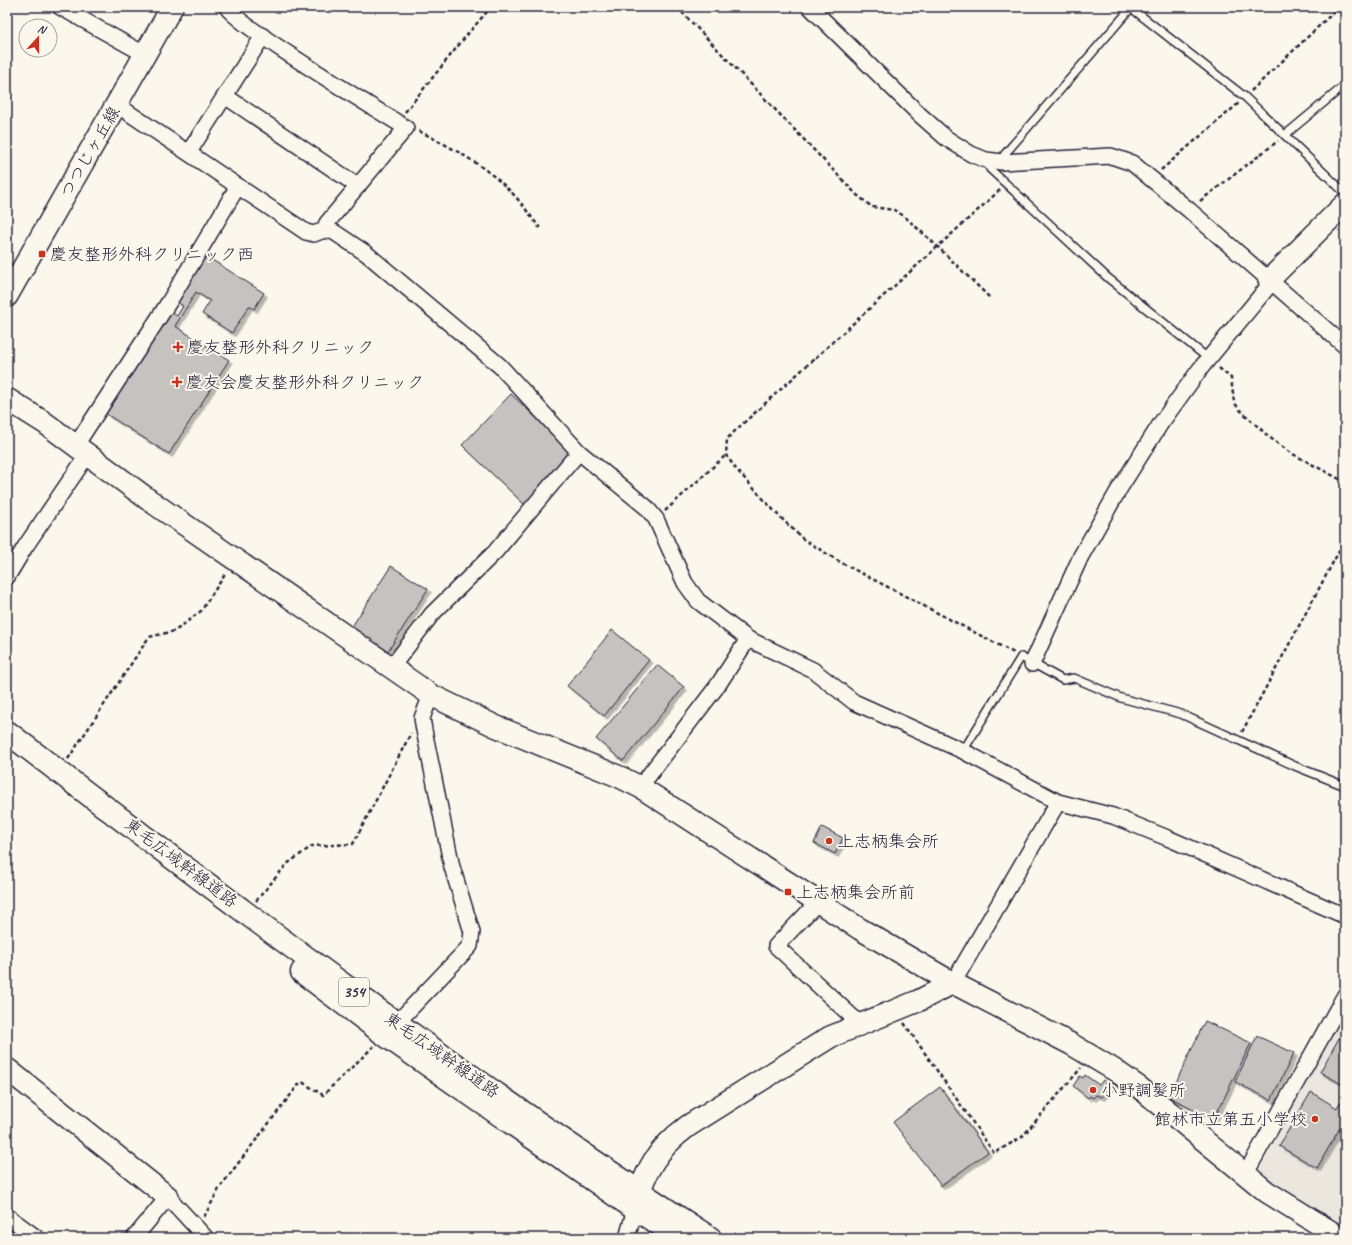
<svg xmlns="http://www.w3.org/2000/svg" width="1352" height="1245" font-family="Caveat,'Klee One',sans-serif">
  <defs>
    <filter id="shadow"><feDropShadow dx="3.5" dy="3.5" stdDeviation="0" flood-color="#0004"/></filter>
  </defs>
  <rect width="100%" height="100%" fill="#fbf7ec"/>
  <filter id="ink" filterUnits="userSpaceOnUse"><feTurbulence type="fractalNoise" baseFrequency=".025" numOctaves="2"/><feDisplacementMap in="SourceGraphic" scale="8" xChannelSelector="R" yChannelSelector="G"/><feConvolveMatrix kernelMatrix="1 2 1 2 8 2 1 2 1" color-interpolation-filters="sRGB"/></filter>
  <g filter="url(#ink)">
    <path fill="#ebe7df" d="M1338,1023L1345,1027V1229L1257,1174Z"/>
    <g fill="#c6c2c0" stroke="#22223b" filter="url(#shadow)">
      <path d="M206,256L264,293L254,309L249,306L232,333L202,314L210,301L196,292L175,326L229,360L169,454L106,414L171,312L177,316L183,306L177,302Z"/>
      <path d="M511,394L575,454L526,506L462,445Z"/>
      <path d="M391,566L428,589L388,651L351,628Z"/>
      <path d="M612,630L649,660L604,716L567,686Z"/>
      <path d="M657,665L684,687L623,761L596,739Z"/>
      <path d="M822,827L843,838L835,854L814,843Z"/>
      <path d="M1205,1021L1251,1043L1214,1119L1169,1097Z"/>
      <path d="M1257,1036L1294,1053L1271,1100L1235,1082Z"/>
      <path d="M1339,1038L1345,1041V1086L1320,1072Z"/>
      <path d="M1085,1075L1099,1085L1103,1080L1111,1086L1102,1097L1096,1095L1093,1098L1090,1096L1088,1098L1073,1086L1080,1076L1083,1078Z"/>
      <path d="M940,1087L988,1152L941,1186L893,1122Z"/>
      <path d="M1311,1092L1337,1108L1340,1102L1345,1105V1119L1317,1168L1279,1146Z"/>
    </g>
    <g fill="none" stroke-linecap="round" stroke-linejoin="round">
      <defs>
        <g id="lane">
          <path d="M1130,7L1245,97L1345,193"/>
          <path d="M1285,135L1345,85"/>
          <path d="M986,160L990,169L1108,278L1209,359"/>
          <path d="M1002,162L1004,155L1131,8"/>
          <path d="M963,751L1021,657L1063,680L1074,678L1121,698L1181,714L1295,766L1345,786"/>
        </g>
        <g id="street">
          <path d="M60,7L146,55"/>
          <path d="M227,7C233,23 381,112 406,128L327,223L324,230"/>
          <path d="M810,7L920,115L946,138L971,154L986,160L1002,162L1111,156L1132,163L1189,210L1345,346"/>
          <path d="M225,96L358,186"/>
          <path d="M117,105L306,232L314,234L324,230L334,232L367,254L500,366L579,452L646,507L656,519L685,583L698,601L748,639L813,670L854,702L963,751L1058,802L1113,816L1170,839L1345,916"/>
          <path d="M189,152L263,36"/>
          <path d="M76,445L169,302L238,186"/>
          <path d="M7,577L25,547L88,454"/>
          <path d="M1032,664L1081,556L1118,491L1161,423L1200,369L1267,288L1269,280"/>
          <path d="M391,668L432,614L495,552L579,452"/>
          <path d="M640,787L718,685L748,639"/>
          <path d="M818,902L776,946L860,1024"/>
          <path d="M953,983L1058,802"/>
          <path d="M390,1030L470,946L472,932L452,867L424,730L422,718L431,695"/>
          <path d="M1245,1175L1345,995"/>
          <path d="M7,1216L37,1238"/>
          <path d="M134,1238L168,1197L206,1238"/>
          <path d="M627,1238L635,1209"/>
        </g>
        <g id="secondary">
          <path d="M1269,280L1345,204"/>
          <path d="M7,296L172,7"/>
          <path d="M7,399L45,423L149,500L431,695L495,726L620,777L640,787L860,929L953,983L1071,1044L1116,1071L1140,1088L1267,1192L1341,1238"/>
          <path d="M7,1069L168,1197"/>
          <path d="M635,1208C644,1171 657,1149 688,1126L830,1037L918,1001L953,983"/>
        </g>
        <g id="highway">
          <path d="M7,732C236,908 468,1081 710,1238"/>
          <path d="M302,972L385,1035L635,1209L681,1238"/>
        </g>
      </defs>
      <use href="#lane" stroke="#22223b" stroke-width="10"/>
      <use href="#street" stroke="#22223b" stroke-width="18"/>
      <use href="#secondary" stroke="#22223b" stroke-width="24"/>
      <use href="#highway" stroke="#22223b" stroke-width="25"/>
      <g stroke="#22223b" stroke-width="2.5" stroke-dasharray="4 3" stroke-linecap="butt">
        <path d="M677,7L857,195L872,207L894,210L904,216L937,246L990,298"/>
        <path d="M1251,91L1339,7"/>
        <path d="M405,112L466,36L491,7"/>
        <path d="M419,131C451,147 484,165 509,190C521,201 530,216 540,228"/>
        <path d="M1161,170L1239,103"/>
        <path d="M1000,190L737,429L727,439L726,455L736,469L778,515L803,539L840,562L1014,653"/>
        <path d="M1200,201L1278,141"/>
        <path d="M1219,368L1231,378L1234,402L1239,409L1269,437L1291,453L1345,482"/>
        <path d="M665,511L726,455"/>
        <path d="M1242,732L1345,540"/>
        <path d="M68,759L149,637L175,631L201,611L226,573"/>
        <path d="M256,901L287,864L312,846L353,844L411,733"/>
        <path d="M904,1023L994,1153L1022,1137L1081,1068"/>
        <path d="M204,1217L220,1187L299,1084L302,1082L323,1095L374,1046"/>
      </g>
      <use href="#lane" stroke="#fbf7ec" stroke-width="7"/>
      <use href="#street" stroke="#fbf7ec" stroke-width="15"/>
      <use href="#secondary" stroke="#fbf7ec" stroke-width="21"/>
      <use href="#highway" stroke="#fbf7ec" stroke-width="22"/>
    </g>
  </g>
  <g fill="#c8321e" stroke="#fbf7ec" stroke-width="1.5">
    <rect x="38" y="250" width="8" height="8" rx="2"/>
    <path d="M176 341h4v4h4v4h-4v4h-4v-4h-4v-4h4z"/>
    <path d="M175 376h4v4h4v4h-4v4h-4v-4h-4v-4h4z"/>
    <circle cx="829" cy="841" r="4"/>
    <rect x="784" y="888" width="8" height="8" rx="2"/>
    <circle cx="1093" cy="1090" r="4"/>
    <circle cx="1315" cy="1119" r="4"/>
  </g>
  <g text-anchor="middle" dominant-baseline="central" stroke-width="4" stroke-linejoin="round" paint-order="stroke">
    <rect fill="#fbf7ec" stroke="#636270" stroke-width="1" x="339" y="978" width="30" height="28" rx="3"/>
    <g font-size="16" font-weight="bold" fill="#22223b">
      <text x="354" y="992">354</text>
    </g>
    <g font-size="17" fill="#22223b" stroke="#fbf7ec">
      <text transform="translate(90 152) rotate(-60)">つつじヶ丘線</text>
      <text transform="translate(181 863) rotate(37)">東毛広域幹線道路</text>
      <text transform="translate(442 1055) rotate(35)">東毛広域幹線道路</text>
    </g>
    <g font-size="17" fill="#22223b" stroke="#fbf7ec" text-anchor="start">
      <text x="50" y="254">慶友整形外科クリニック西</text>
      <text x="187" y="347">慶友整形外科クリニック</text>
      <text x="186" y="382">慶友会慶友整形外科クリニック</text>
      <text x="837" y="841">上志柄集会所</text>
      <text x="796" y="892">上志柄集会所前</text>
      <text x="1101" y="1090">小野調髪所</text>
      <text x="1307" y="1119" text-anchor="end">館林市立第五小学校</text>
    </g>
  </g>
  <rect width="1352" height="1245" fill="none" stroke="#fbf7ec" stroke-width="24"/>
  <rect x="12" y="12" width="1328" height="1221" fill="none" stroke="#22223b" stroke-width="1.5" filter="url(#ink)"/>
  <g transform="translate(38 38) rotate(21)"><circle r="19" fill="#fbf7ec" stroke="#a4a2a5"/>
  <path d="M0-3L7 15L0 10L-7 15Z" fill="#c8321e"/>
  <text y="-6" font-size="11" font-weight="bold" text-anchor="middle" fill="#22223b">N</text>
  </g>
</svg>
